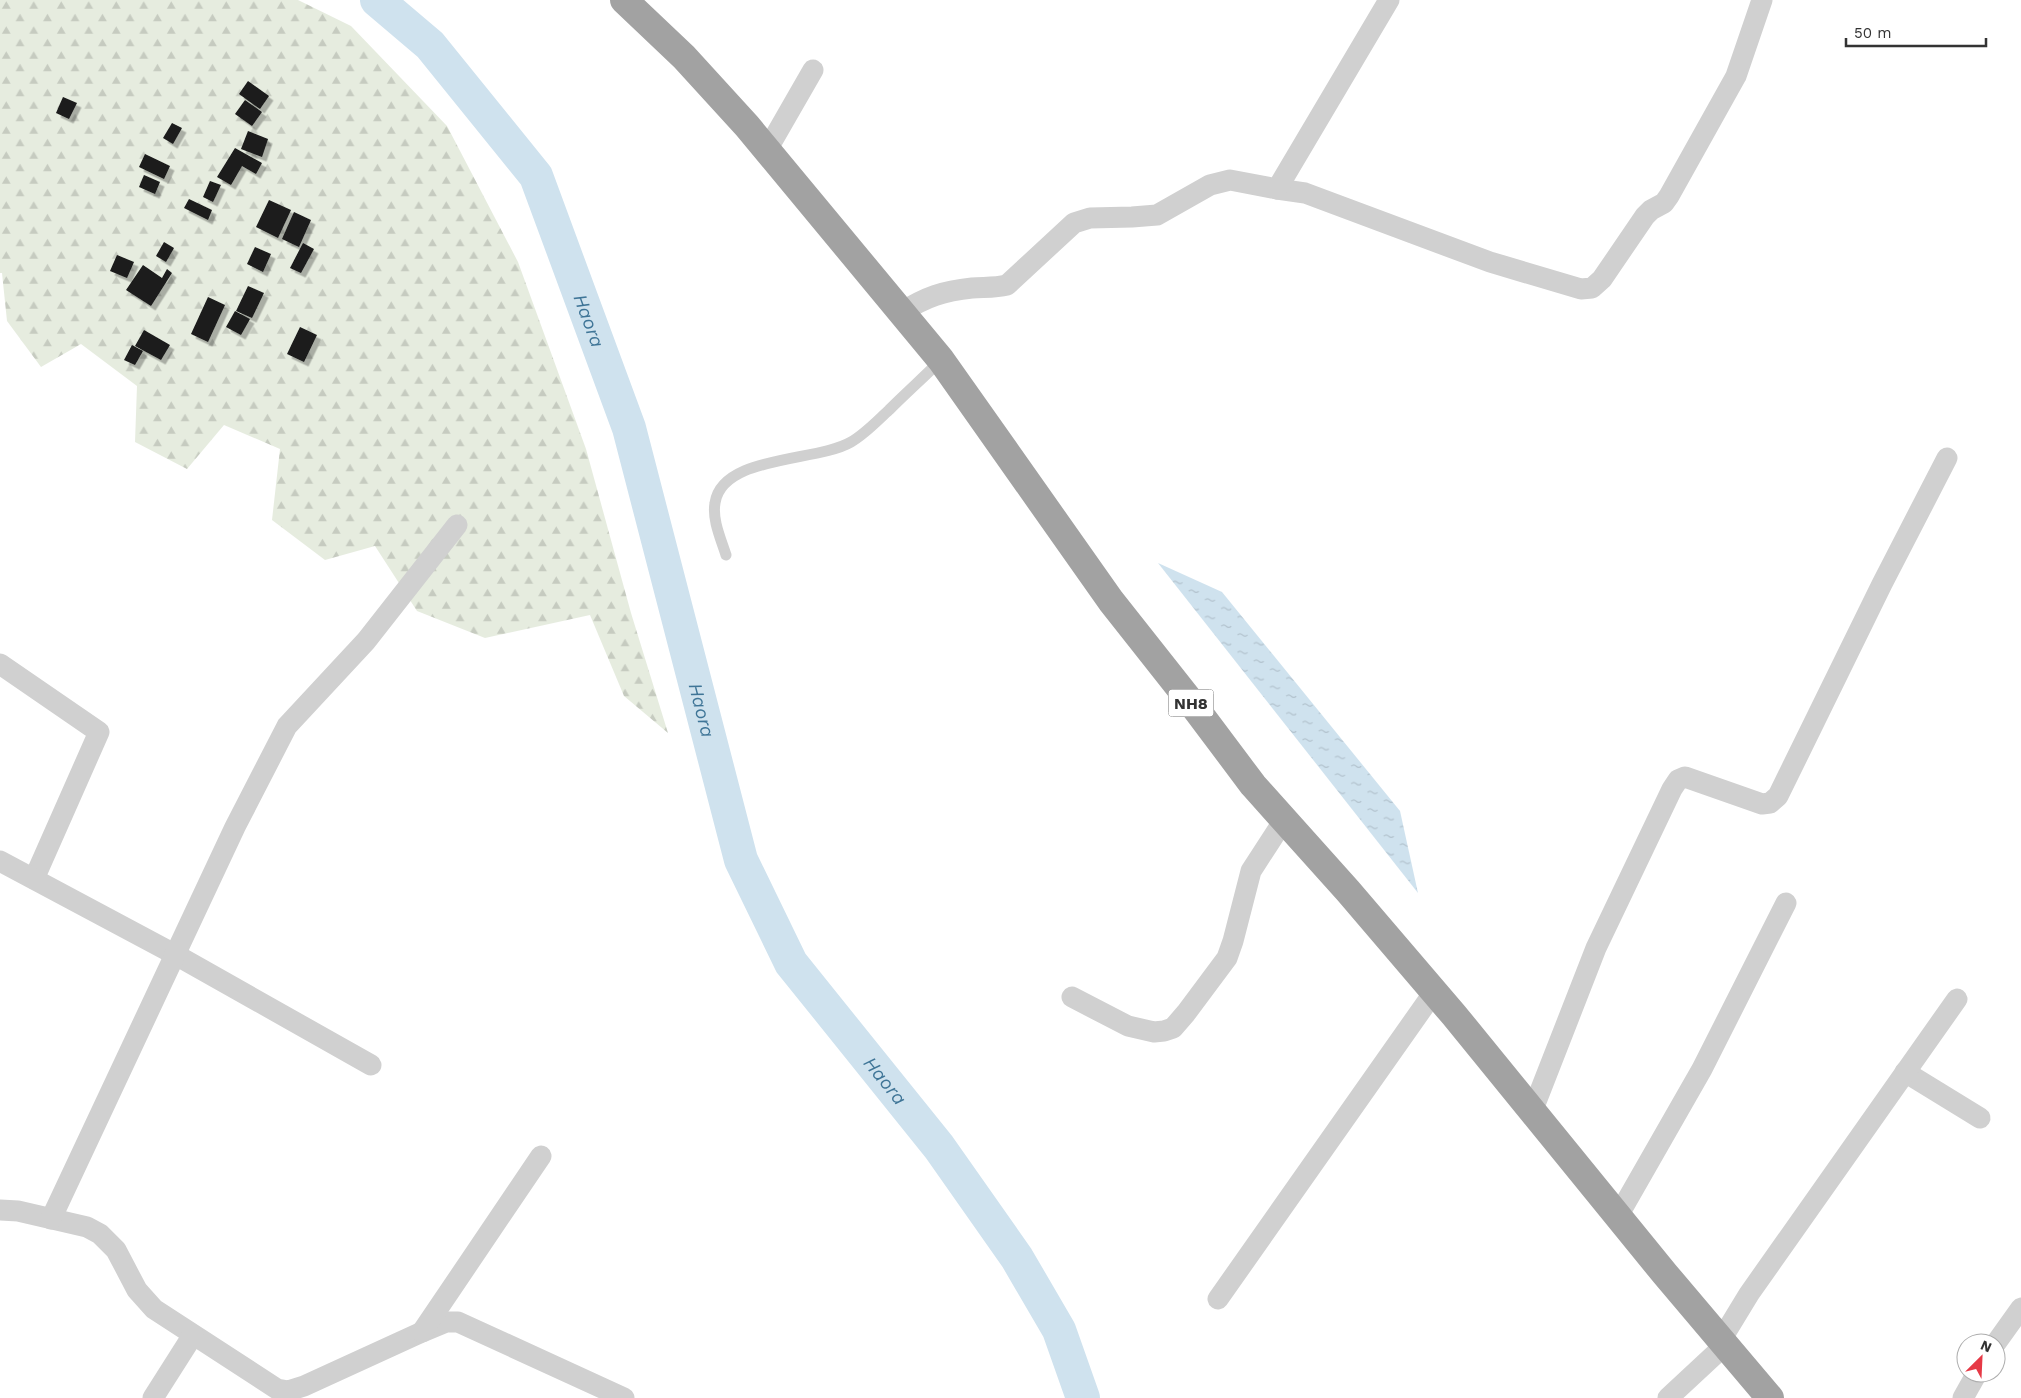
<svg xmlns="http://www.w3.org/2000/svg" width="2021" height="1398" font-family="'Work Sans',sans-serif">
  <defs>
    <pattern id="forest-firs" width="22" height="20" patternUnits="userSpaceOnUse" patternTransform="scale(1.25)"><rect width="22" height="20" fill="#e6ecdf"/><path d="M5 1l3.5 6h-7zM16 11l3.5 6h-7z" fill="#c6cbc0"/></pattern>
    <pattern id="water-ripples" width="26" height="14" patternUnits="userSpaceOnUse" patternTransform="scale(1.25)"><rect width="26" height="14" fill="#cfe2ee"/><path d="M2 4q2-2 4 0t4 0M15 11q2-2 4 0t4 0" fill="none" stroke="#b2c2cd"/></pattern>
    <filter id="shadow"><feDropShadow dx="4.5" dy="4.5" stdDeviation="0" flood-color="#0004"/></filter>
  </defs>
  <rect width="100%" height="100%" fill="#fff"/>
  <path fill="url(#forest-firs)" d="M0,0H298L351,26L447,126L518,262L586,449L631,613L668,733L624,696L590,615L485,638L417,611L375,546L325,560L272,520L280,449L224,425L187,469L135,442L137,386L81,344L41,367L7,321L2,273H0Z"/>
  <path fill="url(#water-ripples)" d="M1158,563L1222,592L1400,811L1418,893Z"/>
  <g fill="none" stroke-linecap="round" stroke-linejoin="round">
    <path stroke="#cfe2ee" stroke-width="34" id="s1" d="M377,0L430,45L536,176L629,428L741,860L791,963L939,1147L1017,1258L1059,1330L1083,1398"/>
  </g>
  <g fill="#1a1a1a" filter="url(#shadow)">
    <path d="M248,81L269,96L260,109L239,94Z"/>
    <path d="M63,97L77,103L69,119L56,113Z"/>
    <path d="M245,100L262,112L252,126L235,114Z"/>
    <path d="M172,123L182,128L173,144L163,138Z"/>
    <path d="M248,131L268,139L262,157L241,149Z"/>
    <path d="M235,148L262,163L256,174L242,166L231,185L217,177Z"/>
    <path d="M145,154L170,166L164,179L139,167Z"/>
    <path d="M144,175L160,182L155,194L139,187Z"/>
    <path d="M210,181L221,185L213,202L203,197Z"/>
    <path d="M189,199L212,210L208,220L184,208Z"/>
    <path d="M269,200L291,210L278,238L256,227Z"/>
    <path d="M294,212L311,220L299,247L282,239Z"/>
    <path d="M164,242L174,248L166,262L156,256Z"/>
    <path d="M303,243L314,249L301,273L290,268Z"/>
    <path d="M255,247L271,254L263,272L247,264Z"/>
    <path d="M117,255L134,262L127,278L110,271Z"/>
    <path d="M143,265L162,278L167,269L172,273L151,306L126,290Z"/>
    <path d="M248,286L264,293L252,318L236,311Z"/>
    <path d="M208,297L225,305L208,342L191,334Z"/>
    <path d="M235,311L250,319L241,335L226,327Z"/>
    <path d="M300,327L317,335L304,362L287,354Z"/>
    <path d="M144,330L170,345L161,360L135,346Z"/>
    <path d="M132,345L143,351L135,365L124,360Z"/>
  </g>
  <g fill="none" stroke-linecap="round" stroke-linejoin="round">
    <path stroke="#d0d0d0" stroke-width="11" d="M726,555C721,539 712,520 715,503C722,455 817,462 851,442C865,434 877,421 889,410C906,393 924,377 941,360"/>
    <g stroke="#d0d0d0" stroke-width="21">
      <path d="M767,150L813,70"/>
      <path d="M1277,189L1305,193L1490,262L1581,289L1592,288L1602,279L1645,216L1651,210L1664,203L1669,196L1736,76L1762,0"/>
      <path d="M902,312C926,297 943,291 972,288C984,287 995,288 1007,285L1074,223L1090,218L1132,217L1157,215L1210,185L1230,180L1277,189L1389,0"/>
      <path d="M0,664L99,732L34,879"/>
      <path d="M0,861L176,955L371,1065"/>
      <path d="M1072,997L1128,1026L1154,1032L1164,1031L1173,1028L1186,1013L1227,958L1233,941L1251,871L1284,820"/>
      <path d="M1905,1072L1980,1118"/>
      <path d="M1532,1112L1596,948L1672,789L1678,780L1685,777L1762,804L1770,803L1778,796L1882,584L1947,458"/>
      <path d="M0,1210L18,1211L87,1227L100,1234L116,1250L137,1290L154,1309L277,1389L288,1391L304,1386L422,1332L446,1322H458L624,1398"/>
      <path d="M1618,1216L1702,1069L1786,903"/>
      <path d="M51,1219L235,827L287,726L366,641L457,525"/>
      <path d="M1218,1299L1434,992"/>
      <path d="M422,1332L541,1156"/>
      <path d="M1721,1340L1749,1294L1957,999"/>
      <path d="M1996,1343L2021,1308"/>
      <path d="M153,1398L193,1335"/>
      <path d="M1668,1398L1725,1345"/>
      <path d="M1963,1398L1977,1373"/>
    </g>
    <path stroke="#a2a2a2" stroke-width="28" d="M624,0L684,57L747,126L941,360L1111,601L1190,701L1253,785L1348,891L1454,1015L1665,1274L1770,1398"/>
  </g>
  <g text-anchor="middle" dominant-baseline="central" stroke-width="5" stroke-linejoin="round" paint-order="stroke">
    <rect fill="#fff" stroke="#707070" stroke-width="1" x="1168.5" y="689.5" width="45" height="27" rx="4"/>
    <g font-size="16" font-weight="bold" fill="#333">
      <text x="1191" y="703">NH8</text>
    </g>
    <g font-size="19" font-style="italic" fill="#3f7597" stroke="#fff">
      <text stroke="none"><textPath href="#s1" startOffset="392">Haora</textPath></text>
      <text stroke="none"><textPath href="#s1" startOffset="798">Haora</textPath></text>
      <text stroke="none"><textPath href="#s1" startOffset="1218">Haora</textPath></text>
    </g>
  </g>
  <g transform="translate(1981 1358) rotate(24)"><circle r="24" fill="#ffffff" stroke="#adadad"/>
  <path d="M0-4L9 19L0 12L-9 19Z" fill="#e63946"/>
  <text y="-8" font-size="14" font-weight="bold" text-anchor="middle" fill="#333333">N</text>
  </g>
  <path d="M1846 38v8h140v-8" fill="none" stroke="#333333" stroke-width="2.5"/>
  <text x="1854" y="38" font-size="15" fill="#333333" stroke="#ffffff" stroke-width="4" paint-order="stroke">50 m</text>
</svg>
